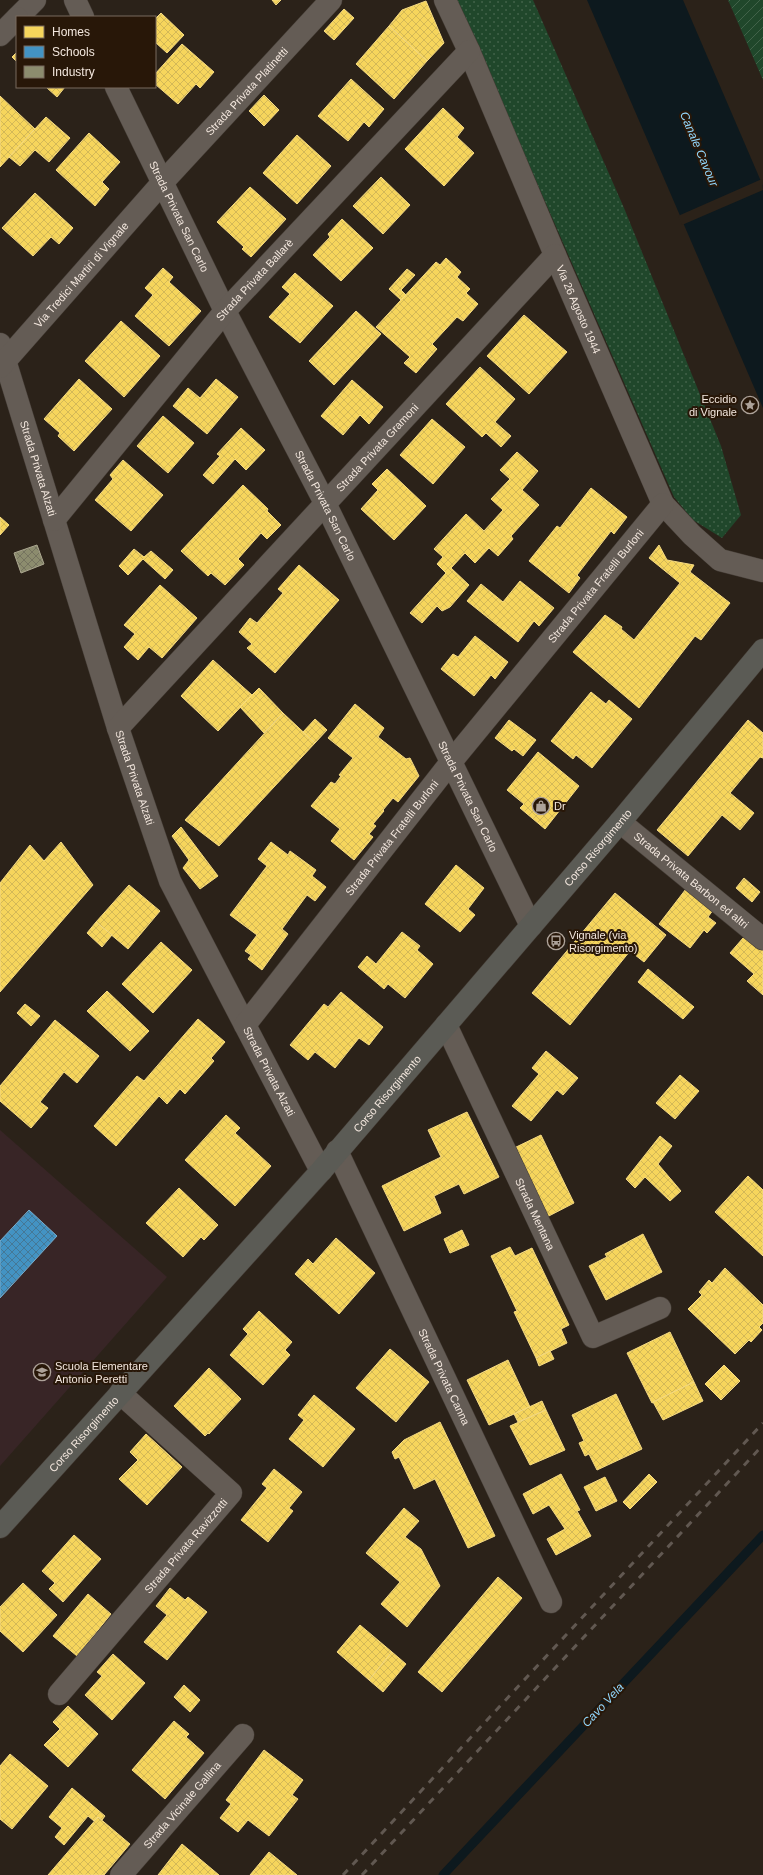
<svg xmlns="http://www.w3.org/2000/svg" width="763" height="1875" font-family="Helvetica,sans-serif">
  <defs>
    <pattern id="grass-dots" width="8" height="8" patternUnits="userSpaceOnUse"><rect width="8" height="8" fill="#20472b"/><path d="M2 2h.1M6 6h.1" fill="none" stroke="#416249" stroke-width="1.8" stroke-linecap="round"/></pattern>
    <pattern id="garden-furrows" width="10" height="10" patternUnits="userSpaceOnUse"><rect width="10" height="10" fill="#20472b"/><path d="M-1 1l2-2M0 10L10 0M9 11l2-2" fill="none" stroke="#416249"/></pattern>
    <pattern id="homes-cross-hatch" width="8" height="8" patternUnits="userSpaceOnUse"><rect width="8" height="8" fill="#f6d55c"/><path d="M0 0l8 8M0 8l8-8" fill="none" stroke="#d3b857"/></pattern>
    <pattern id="schools-cross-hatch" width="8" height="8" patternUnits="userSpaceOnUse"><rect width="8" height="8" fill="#4393c3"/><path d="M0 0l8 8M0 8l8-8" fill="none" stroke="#457896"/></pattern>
    <pattern id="industry-cross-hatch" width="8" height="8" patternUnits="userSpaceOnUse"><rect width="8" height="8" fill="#8c8c6e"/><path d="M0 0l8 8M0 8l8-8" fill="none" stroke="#75735f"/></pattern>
  </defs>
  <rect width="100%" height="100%" fill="#2b2219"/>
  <path fill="#382526" d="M0,1130L167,1277L0,1466Z"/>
  <path fill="url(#grass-dots)" d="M457,0H533L624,208L721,446L741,515L722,538L693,520L674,497Z"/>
  <path fill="url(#garden-furrows)" d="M728,0H763V80Z"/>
  <path fill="#0d191e" d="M587,0H683L763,186V408Z"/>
  <path fill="#2b2219" d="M762,179L763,190L682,225L678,216Z"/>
  <g fill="url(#homes-cross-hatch)" stroke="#f5da83">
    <path d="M272,0H281L276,5Z"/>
    <path d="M426,1L444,43L427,61L389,26L402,10Z"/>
    <path d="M344,9L354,18L334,40L324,31Z"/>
    <path d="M161,13L184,35L167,53L155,42V19Z"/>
    <path d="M389,26L427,61L394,99L356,64Z"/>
    <path d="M182,44L214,72L200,88L196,84L178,104L155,84V74Z"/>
    <path d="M17,52V62L12,57Z"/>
    <path d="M351,79L384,109L369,127L364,122L348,141L318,116Z"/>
    <path d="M46,87H65L57,97Z"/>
    <path d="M264,95L279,110L264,126L249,111Z"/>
    <path d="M0,96L35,129L0,167Z"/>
    <path d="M443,108L464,128L457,137L474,153L444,186L405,149Z"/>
    <path d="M46,117L70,138L49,162L35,150L20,166L9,157Z"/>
    <path d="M89,133L120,162L102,182L109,189L95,206L56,170Z"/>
    <path d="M297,135L331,166L297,204L263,173Z"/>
    <path d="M381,177L410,205L383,234L353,206Z"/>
    <path d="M250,187L286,219L251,257L242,249L244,247L217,222Z"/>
    <path d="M35,193L73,228L59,244L51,237L33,256L2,228Z"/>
    <path d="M342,219L373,248L341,281L313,255L330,237L328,234Z"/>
    <path d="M446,258L461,272L457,277L470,289L466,293L478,304L463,321L457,317L432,344L437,349L416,373L404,363L410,357L376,327L436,262L440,265Z"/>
    <path d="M163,268L173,277L169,282L201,311L169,346L135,316L153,295L145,288Z"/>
    <path d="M407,269L415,275L401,290L406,295L401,300L389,289Z"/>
    <path d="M295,273L333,306L300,343L269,317L290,294L282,287Z"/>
    <path d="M356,311L381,334L334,385L309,361Z"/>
    <path d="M524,315L567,352L529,394L487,356Z"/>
    <path d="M121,321L160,356L124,397L85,361Z"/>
    <path d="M480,367L515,399L495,422L511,436L501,447L486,433L482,437L446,404Z"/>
    <path d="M79,379L112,409L74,451L58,436L60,433L44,419Z"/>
    <path d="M216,379L238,397L207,434L173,406L188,388L200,398Z"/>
    <path d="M352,380L383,407L369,424L360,415L343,435L321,416Z"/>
    <path d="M163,416L194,443L168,473L137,446Z"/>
    <path d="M432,419L465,447L433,484L400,455Z"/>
    <path d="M241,428L265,450L246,470L235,459L213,484L203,475L220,456L217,454Z"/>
    <path d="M517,452L538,471L522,490L539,505L511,536L513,539L498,556L489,548L475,563L465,553L451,568L469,585L450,607L442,611L437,606L422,623L410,613L446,573L437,564L443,557L434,549L466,514L484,531L503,510L491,499L510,479L500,470Z"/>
    <path d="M123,460L163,495L131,531L95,500L113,479L110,475Z"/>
    <path d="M387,469L426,506L394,540L361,509L378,490L372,484Z"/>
    <path d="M243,485L268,509L267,511L281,525L267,539L261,533L238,559L244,565L225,585L211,573L208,576L181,551Z"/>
    <path d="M591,488L627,517L614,534L611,531L577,575L580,578L569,593L529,561L557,526L560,528Z"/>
    <path d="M0,517L9,525L0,535Z"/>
    <path d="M659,545L667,560L694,565L690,572L730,603L701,640L695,636L639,708L573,652L605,615L622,627L621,629L634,640L680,583L649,558Z"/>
    <path d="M134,549L144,557L151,551L173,570L165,579L143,559L128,575L119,566Z"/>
    <path d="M299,565L339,600L275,673L247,648L252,644L239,632L250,618L257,623L283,593L278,589Z"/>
    <path d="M520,581L554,608L539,626L534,621L518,642L467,601L481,584L503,602Z"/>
    <path d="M160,585L197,618L162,658L149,647L138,660L124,647L135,634L124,625Z"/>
    <path d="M475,636L508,662L495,679L491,675L474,696L441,669L453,654L458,657Z"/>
    <path d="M213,660L252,695L218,731L181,696Z"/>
    <path d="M259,688L283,713L264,733L240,707Z"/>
    <path d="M591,692L606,704L609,700L632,719L592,768L576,755L573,759L551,741Z"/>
    <path d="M355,704L384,728L378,737L406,759L410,758L419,776L398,802L393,798L383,810L384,811L373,824L376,826L369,834L373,837L354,860L331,841L340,829L311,806L331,782L335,784L341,776L339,775L353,758L328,738Z"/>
    <path d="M283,713L315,743L219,846L185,820Z"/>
    <path d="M315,719L327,730L315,743L303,732Z"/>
    <path d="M509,720L536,740L523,756L514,749L512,751L495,738Z"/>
    <path d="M748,720L763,733V758L760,757L730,793L754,813L740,830L722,815L688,856L657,830Z"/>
    <path d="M538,752L579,786L545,829L520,808L524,804L507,790Z"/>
    <path d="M181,827L218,876L200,889L183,868L189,860L172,836Z"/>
    <path d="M61,842L93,885L0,992V883L30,845L44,861Z"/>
    <path d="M271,842L288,855L290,851L316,870L312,876L326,887L315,901L307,895L282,929L288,934L262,970L248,959L251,955L245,951L257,935L230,915L267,866L258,859Z"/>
    <path d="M456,865L484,888L468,909L475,915L460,932L425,904Z"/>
    <path d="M744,878L760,892L752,902L736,888Z"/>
    <path d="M129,885L160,911L128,949L96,922Z"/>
    <path d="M689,885L716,906L708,917L716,923L707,933L704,930L690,948L659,924Z"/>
    <path d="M615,893L666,935L644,962L630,951L570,1025L532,993Z"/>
    <path d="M96,922L112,935L102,947L87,933Z"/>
    <path d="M750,930L763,941V995L747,981L754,974L730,953Z"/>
    <path d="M402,932L420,946L417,950L433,964L405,998L388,984L384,989L358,967L367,956L376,964Z"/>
    <path d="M161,942L192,970L153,1013L122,984Z"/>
    <path d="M648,969L694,1007L683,1019L638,982Z"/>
    <path d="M107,991L149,1031L130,1051L87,1011Z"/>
    <path d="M341,992L383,1027L369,1045L359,1038L335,1068L315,1052L308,1060L290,1045L324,1004L328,1007Z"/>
    <path d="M25,1004L40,1016L31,1026L17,1013Z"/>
    <path d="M198,1019L225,1042L211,1058L214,1061L185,1094L180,1089L167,1104L159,1096L116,1146L94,1126L137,1076L144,1081Z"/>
    <path d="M55,1020L99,1056L77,1083L64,1072L40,1102L48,1108L31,1128L0,1101V1086Z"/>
    <path d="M546,1051L578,1078L563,1095L557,1090L531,1121L512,1106L539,1074L532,1068Z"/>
    <path d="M680,1075L699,1091L675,1119L656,1103Z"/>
    <path d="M467,1112L499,1177L464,1194L459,1184L434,1196L441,1213L404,1231L382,1186L441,1157L428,1130Z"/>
    <path d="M226,1115L240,1128L235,1133L271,1166L235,1206L185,1160Z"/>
    <path d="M541,1135L574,1203L543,1219L510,1150Z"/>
    <path d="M660,1136L672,1146L658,1164L681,1191L670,1201L645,1177L635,1188L626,1179Z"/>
    <path d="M748,1176L763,1190V1256L715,1212Z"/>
    <path d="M179,1188L218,1225L204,1240L201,1237L183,1257L146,1223Z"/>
    <path d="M462,1230L469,1245L450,1253L444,1239Z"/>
    <path d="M643,1234L662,1272L606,1300L589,1266L607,1257L605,1254Z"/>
    <path d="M336,1238L375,1273L339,1314L295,1274L308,1259L313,1264Z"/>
    <path d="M510,1247L515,1256L532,1248L569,1325L561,1329L567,1343L536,1358L514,1312L517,1311L491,1256Z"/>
    <path d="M725,1268L763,1305V1323L759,1327L762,1330L751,1342L749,1340L735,1354L688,1309L702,1295L699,1292L709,1280L712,1283Z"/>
    <path d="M259,1311L292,1342L285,1350L290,1355L263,1385L230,1355L248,1334L243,1329Z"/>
    <path d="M670,1332L694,1382L652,1403L627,1353Z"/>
    <path d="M390,1349L429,1382L396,1422L356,1388Z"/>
    <path d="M550,1351L554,1359L539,1366L536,1358Z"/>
    <path d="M508,1360L530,1407L489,1425L467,1380Z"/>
    <path d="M724,1365L740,1381L721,1400L705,1384Z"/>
    <path d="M209,1368L241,1399L209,1434L208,1433L205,1436L174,1406Z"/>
    <path d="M694,1382L703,1401L663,1420L653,1402Z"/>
    <path d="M616,1394L642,1449L597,1470L589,1454L585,1456L579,1443L584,1441L572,1415Z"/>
    <path d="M314,1395L355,1429L323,1467L289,1439L304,1420L298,1415Z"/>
    <path d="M542,1401L546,1410L518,1422L514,1414Z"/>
    <path d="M546,1410L565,1450L530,1465L510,1426Z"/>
    <path d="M440,1422L495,1536L468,1548L435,1479L414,1489L399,1457L395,1459L392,1452L404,1440Z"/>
    <path d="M146,1434L182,1467L147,1505L119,1479L138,1460L130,1452Z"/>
    <path d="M274,1469L302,1492L289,1508L293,1511L268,1542L241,1520L267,1488L262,1484Z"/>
    <path d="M561,1474L580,1510L577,1511L591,1536L556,1555L547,1539L565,1529L549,1505L533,1514L523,1494Z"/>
    <path d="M649,1474L657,1482L630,1509L623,1502Z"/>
    <path d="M605,1477L617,1501L596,1511L584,1487Z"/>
    <path d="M404,1508L419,1521L405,1537L421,1549L440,1586L407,1627L381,1604L400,1582L366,1553Z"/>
    <path d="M74,1535L101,1559L63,1602L49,1589L55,1583L42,1571Z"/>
    <path d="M498,1577L522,1598L442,1692L418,1672Z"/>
    <path d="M23,1583L57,1615L23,1652L0,1631V1607Z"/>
    <path d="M170,1588L185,1600L188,1597L207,1612L167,1660L144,1642L167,1615L156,1606Z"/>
    <path d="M88,1594L111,1614L77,1656L53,1636Z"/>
    <path d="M360,1625L392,1652L369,1680L337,1652Z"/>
    <path d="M392,1652L406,1664L383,1692L369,1680Z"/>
    <path d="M113,1654L145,1683L112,1720L85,1695L102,1676L97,1672Z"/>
    <path d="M184,1685L200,1700L190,1712L174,1697Z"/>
    <path d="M68,1706L98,1734L68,1767L44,1745L60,1729L53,1722Z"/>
    <path d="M174,1721L189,1734L186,1737L204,1753L165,1799L132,1770Z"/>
    <path d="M264,1750L303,1780L292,1795L298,1799L269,1836L248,1820L238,1832L220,1818L231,1804L226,1800Z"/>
    <path d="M10,1754L48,1786L12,1829L0,1819V1766Z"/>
    <path d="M72,1788L105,1816L102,1820L98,1817L94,1821L88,1816L64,1845L55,1837L62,1828L49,1817Z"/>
    <path d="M98,1817L130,1844L104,1875H48Z"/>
    <path d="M182,1844L219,1875H158Z"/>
    <path d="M269,1852L297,1875H250Z"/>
  </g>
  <path fill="url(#schools-cross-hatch)" stroke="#78accb" d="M29,1210L57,1236L0,1298V1241Z"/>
  <path fill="url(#industry-cross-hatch)" stroke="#aba790" d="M37,545L44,564L21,573L14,553Z"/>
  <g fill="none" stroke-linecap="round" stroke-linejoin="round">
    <path stroke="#0d191e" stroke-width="9" d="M443,1875L763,1535"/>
    <defs>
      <g id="street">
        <path d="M75,0L83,17"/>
        <path id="s1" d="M445,0L469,51L555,255L663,504L692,535L720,560L763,571"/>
        <path d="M18,17L35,0"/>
        <path d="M0,35L17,18"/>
        <path id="s2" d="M116,87L225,311L325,503L531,926"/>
        <path id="s3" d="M0,344L118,728L170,881L321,1171"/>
        <path id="s4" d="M0,367L162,183L331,0"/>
        <path id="s5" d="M54,520L225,311L469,51"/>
        <path id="s6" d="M118,728L555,255"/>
        <path id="s7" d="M620,822L763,939"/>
        <path id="s8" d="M245,1025L451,762L663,504"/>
        <path id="s9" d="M446,1025L593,1337L660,1308"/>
        <path id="s10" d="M337,1151L551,1602"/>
        <path id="s11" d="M59,1694L231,1493L120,1393"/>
        <path id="s12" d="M121,1875L243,1735"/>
      </g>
      <g id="primary">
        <path id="s13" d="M0,1527L321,1171L620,822L763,650"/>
      </g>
    </defs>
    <use href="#street" stroke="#443c35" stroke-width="23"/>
    <use href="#primary" stroke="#443c35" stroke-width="23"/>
    <use href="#street" stroke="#645c55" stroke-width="22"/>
    <use href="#primary" stroke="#5b5b55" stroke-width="22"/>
    <g stroke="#615851" stroke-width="3" stroke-dasharray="7 7" stroke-linecap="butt">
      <path d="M343,1875L763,1423"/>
      <path d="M362,1875L763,1445"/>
    </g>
  </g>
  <defs>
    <symbol id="sight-ring" viewBox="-11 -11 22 22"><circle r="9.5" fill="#281708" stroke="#ada299" stroke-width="1.5"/><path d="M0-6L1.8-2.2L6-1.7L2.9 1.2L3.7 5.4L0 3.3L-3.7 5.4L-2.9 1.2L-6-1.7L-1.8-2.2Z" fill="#ada299"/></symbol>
    <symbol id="shop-ring" viewBox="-11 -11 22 22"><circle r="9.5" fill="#281708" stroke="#ada299" stroke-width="1.5"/><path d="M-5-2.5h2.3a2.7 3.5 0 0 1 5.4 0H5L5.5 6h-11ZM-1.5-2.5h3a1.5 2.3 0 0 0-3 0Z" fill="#ada299"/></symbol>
    <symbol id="bus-ring" viewBox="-11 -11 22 22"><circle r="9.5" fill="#281708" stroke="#ada299" stroke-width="1.5"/><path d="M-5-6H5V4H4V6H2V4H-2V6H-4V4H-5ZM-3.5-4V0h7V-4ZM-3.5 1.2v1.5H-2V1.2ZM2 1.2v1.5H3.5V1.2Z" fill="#ada299"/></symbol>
    <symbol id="school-ring" viewBox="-11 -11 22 22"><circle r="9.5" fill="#281708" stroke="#ada299" stroke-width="1.5"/><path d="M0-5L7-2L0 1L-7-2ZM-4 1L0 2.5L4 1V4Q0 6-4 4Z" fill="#ada299"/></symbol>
  </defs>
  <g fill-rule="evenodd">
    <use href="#sight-ring" x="740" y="395" width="20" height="20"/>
    <use href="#shop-ring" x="531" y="796" width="20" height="20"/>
    <use href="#bus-ring" x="546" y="931" width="20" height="20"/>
    <use href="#school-ring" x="32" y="1362" width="20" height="20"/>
  </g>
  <g text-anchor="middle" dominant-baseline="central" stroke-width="4" stroke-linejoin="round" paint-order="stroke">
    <g font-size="11" fill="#f3e7de" stroke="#281708">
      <text stroke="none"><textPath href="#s4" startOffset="370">Strada Privata Platinetti</textPath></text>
      <text stroke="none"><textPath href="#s2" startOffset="144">Strada Privata San Carlo</textPath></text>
      <text stroke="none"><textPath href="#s4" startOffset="123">Via Tredici Martiri di Vignale</textPath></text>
      <text stroke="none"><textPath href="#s5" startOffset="313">Strada Privata Ballarè</textPath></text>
      <text stroke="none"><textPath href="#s1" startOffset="337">Via 26 Agosto 1944</textPath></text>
      <text stroke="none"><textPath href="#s6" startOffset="382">Strada Privata Gramoni</textPath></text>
      <text stroke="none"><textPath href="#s3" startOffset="130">Strada Privata Alzati</textPath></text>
      <text stroke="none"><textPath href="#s2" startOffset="468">Strada Privata San Carlo</textPath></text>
      <text stroke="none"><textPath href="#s8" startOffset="562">Strada Privata Fratelli Burloni</textPath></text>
      <text stroke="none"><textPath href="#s3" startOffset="454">Strada Privata Alzati</textPath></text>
      <text stroke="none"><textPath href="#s2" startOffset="792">Strada Privata San Carlo</textPath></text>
      <text stroke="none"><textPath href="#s8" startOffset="238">Strada Privata Fratelli Burloni</textPath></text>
      <text stroke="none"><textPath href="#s13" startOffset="905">Corso Risorgimento</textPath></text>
      <text stroke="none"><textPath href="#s7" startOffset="92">Strada Privata Barbon ed altri</textPath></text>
      <text stroke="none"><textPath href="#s3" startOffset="778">Strada Privata Alzati</textPath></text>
      <text stroke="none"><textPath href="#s13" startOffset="581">Corso Risorgimento</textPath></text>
      <text stroke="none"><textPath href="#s9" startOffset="209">Strada Mentana</textPath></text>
      <text stroke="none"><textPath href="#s10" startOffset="250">Strada Privata Canna</textPath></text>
      <text stroke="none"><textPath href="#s13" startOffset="125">Corso Risorgimento</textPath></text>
      <text stroke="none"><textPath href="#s11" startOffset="195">Strada Privata Ravizzotti</textPath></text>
      <text stroke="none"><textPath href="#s12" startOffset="93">Strada Vicinale Gallina</textPath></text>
    </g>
    <g font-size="11" fill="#f3e7de" stroke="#281708" text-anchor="start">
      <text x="737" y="399" text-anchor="end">Eccidio<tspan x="737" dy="13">di Vignale</tspan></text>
      <text x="554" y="806">Dr</text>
      <text x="569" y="935">Vignale (via<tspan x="569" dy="13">Risorgimento)</tspan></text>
      <text x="55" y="1366">Scuola Elementare<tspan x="55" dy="13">Antonio Peretti</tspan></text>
    </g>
    <g font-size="12" font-style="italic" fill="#91d7fd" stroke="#281708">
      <text transform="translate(699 149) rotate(67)">Canale Cavour</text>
      <text transform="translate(603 1705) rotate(-47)">Cavo Vela</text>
    </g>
  </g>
  <rect x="16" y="16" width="140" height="72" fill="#281708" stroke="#796a5e"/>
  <rect x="24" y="26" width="20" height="12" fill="#f6d55c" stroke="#796a5e"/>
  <text x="52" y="36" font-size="12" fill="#f3e7de">Homes</text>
  <rect x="24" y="46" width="20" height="12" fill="#4393c3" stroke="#796a5e"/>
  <text x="52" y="56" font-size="12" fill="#f3e7de">Schools</text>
  <rect x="24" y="66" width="20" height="12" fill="#8c8c6e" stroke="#796a5e"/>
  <text x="52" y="76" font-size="12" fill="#f3e7de">Industry</text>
</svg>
